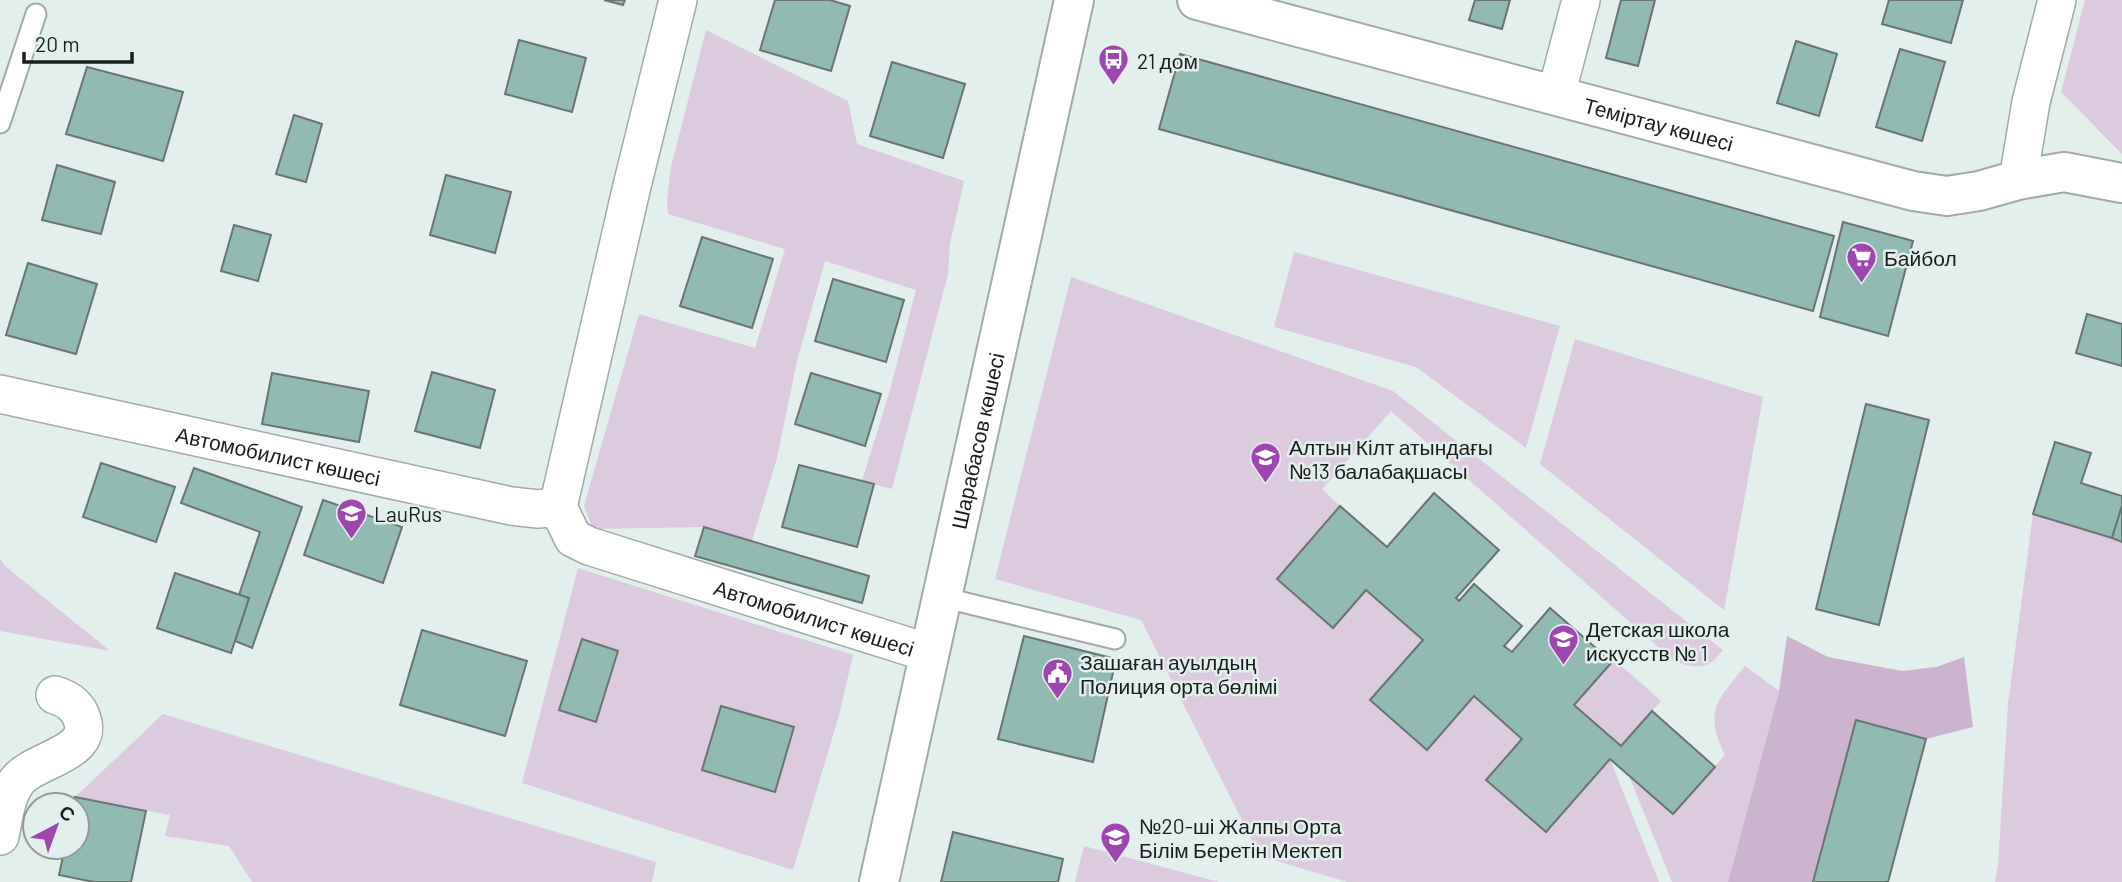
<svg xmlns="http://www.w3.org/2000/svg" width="2122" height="882" font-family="Barlow,sans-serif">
  <rect width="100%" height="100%" fill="#e3efec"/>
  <g fill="#dccadf">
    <path d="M2085,0H2122V154L2061,92Z"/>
    <path d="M706,30L848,101L857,144L964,181L950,244L948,274L892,489L862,481L890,390L916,290L825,261L797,361L777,458L752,541L704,527L593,529L584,506L639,314L755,348L785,249L668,214L667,200L671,167Z"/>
    <path d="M1294,252L1560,326L1526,448L1416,367L1274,327Z"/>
    <path d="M1071,277L1393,391L1723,650C1708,670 1697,669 1674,661L1391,411L1322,489L1340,506L1277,578L1333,628L1366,590L1423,640L1370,700L1427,750L1474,696L1522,739L1486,780L1546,832L1610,759L1659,882H1347L1260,856L1141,620L995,579Z"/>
    <path d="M1575,339L1763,397L1724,610L1540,464Z"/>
    <path d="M2033,514L2122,542V882H1995L1998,866L2008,704Z"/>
    <path d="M0,559L5,566L110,651L0,631Z"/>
    <path d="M578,568L853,655L839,715L793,870L522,783Z"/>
    <path d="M1614,659L1661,701L1621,746L1574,705Z"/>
    <path d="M1745,666L1779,691L1728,882H1672L1629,776L1673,814L1725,755C1703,711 1718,700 1745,666Z"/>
    <path d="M163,714L656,862L652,882H252L229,846L165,836L170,815L75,797Z"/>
    <path d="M1084,846L1219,882H1075Z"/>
  </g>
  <path fill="#ccb4d0" d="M1787,636L1828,657L1902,671L1936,667L1964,657L1973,727L1926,739L1856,720L1813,882H1728L1779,691Z"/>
  <g fill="#91bbb2" stroke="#6a7472" stroke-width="2">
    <path d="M604,0H625L623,5Z"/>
    <path d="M775,0H830L850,6L831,71L760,50Z"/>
    <path d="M1475,0H1510L1502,29L1469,20Z"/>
    <path d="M1621,0H1655L1638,66L1606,58Z"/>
    <path d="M1889,0H1963L1951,43L1882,24Z"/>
    <path d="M519,40L586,58L572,112L505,94Z"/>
    <path d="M1796,41L1837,54L1819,116L1777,103Z"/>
    <path d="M1900,49L1945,62L1922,141L1876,127Z"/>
    <path d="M1180,54L1834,236L1813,311L1159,129Z"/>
    <path d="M892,62L965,84L943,158L870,136Z"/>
    <path d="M87,67L183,92L163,161L66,134Z"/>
    <path d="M294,115L322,124L306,182L276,174Z"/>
    <path d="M57,165L115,182L101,234L42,220Z"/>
    <path d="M446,175L511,192L495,253L430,235Z"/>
    <path d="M1843,222L1913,241L1888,336L1820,317Z"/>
    <path d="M234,225L271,235L258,281L221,271Z"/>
    <path d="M702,237L773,259L752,328L680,306Z"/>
    <path d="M28,263L97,284L76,354L6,335Z"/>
    <path d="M833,279L904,300L886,362L815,341Z"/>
    <path d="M2087,314L2122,324V366L2076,353Z"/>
    <path d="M432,372L495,390L480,448L415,431Z"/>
    <path d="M272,373L369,391L359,442L262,424Z"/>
    <path d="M811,373L881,394L865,446L795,424Z"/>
    <path d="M1866,404L1929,420L1879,625L1816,609Z"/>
    <path d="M2055,442L2091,453L2081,483L2122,496V506L2112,538L2033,514Z"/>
    <path d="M101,463L175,487L156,542L83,517Z"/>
    <path d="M799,465L874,484L857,547L782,527Z"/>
    <path d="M194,468L302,507L252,648L235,641L249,598L239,595L260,532L181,503Z"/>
    <path d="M1434,493L1499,550L1456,598L1459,601L1474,584L1522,626L1504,646L1512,652L1550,608L1612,662L1574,705L1621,746L1652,711L1715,767L1673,814L1610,759L1546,832L1486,780L1522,739L1474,696L1427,750L1370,700L1423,640L1366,590L1333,628L1277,579L1340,506L1387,547Z"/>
    <path d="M323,500L402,527L383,583L304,555Z"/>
    <path d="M2122,506V542L2112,538Z"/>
    <path d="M704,527L869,576L862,603L695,556Z"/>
    <path d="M175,573L249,598L231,653L157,628Z"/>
    <path d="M422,630L527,661L505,736L400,705Z"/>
    <path d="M1024,636L1116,659L1093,762L998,739Z"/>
    <path d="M582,639L618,651L596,722L559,710Z"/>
    <path d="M721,706L794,727L775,792L702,770Z"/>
    <path d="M1856,720L1926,739L1888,882H1813Z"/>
    <path d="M75,797L146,811L131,882H94L59,875L65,847H77V805H74Z"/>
    <path d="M953,832L1063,859L1058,882H941Z"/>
  </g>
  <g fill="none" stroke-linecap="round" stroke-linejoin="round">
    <defs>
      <g id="lane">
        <path d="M0,123L36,14"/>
        <path d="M941,597L1115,639"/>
      </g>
      <g id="street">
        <path d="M1556,95L1581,0"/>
        <path d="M2018,180L2031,102L2057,0"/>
        <path id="s1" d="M0,394L511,506L538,509L558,507L573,538L589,546L929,653"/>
        <path d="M558,507L631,190L678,0"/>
        <path d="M0,836C4,817 6,795 18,780C35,759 94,754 82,719C78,706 68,699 55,695"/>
      </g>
      <g id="secondary">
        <path id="s2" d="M1197,0L1913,191L1947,196L1979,191L2018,180L2064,172L2122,183"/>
        <path id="s3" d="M879,882L1074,0"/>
      </g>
    </defs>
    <use href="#lane" stroke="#a0aaa8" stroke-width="23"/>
    <use href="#street" stroke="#a0aaa8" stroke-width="40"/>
    <use href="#secondary" stroke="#a0aaa8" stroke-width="42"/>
    <use href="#lane" stroke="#fff" stroke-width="19"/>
    <use href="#street" stroke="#fff" stroke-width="37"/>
    <use href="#secondary" stroke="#fff" stroke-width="38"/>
  </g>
  <defs>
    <symbol id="bus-pin" viewBox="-11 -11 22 30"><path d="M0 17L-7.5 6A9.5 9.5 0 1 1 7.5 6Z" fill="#9f45b0" stroke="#e3efec"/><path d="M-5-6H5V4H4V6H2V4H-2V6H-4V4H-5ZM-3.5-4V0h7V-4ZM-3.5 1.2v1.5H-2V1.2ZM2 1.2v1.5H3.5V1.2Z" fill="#fff"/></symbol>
    <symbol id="supermarket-pin" viewBox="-11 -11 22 30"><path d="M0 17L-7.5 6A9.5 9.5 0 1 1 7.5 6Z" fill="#9f45b0" stroke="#e3efec"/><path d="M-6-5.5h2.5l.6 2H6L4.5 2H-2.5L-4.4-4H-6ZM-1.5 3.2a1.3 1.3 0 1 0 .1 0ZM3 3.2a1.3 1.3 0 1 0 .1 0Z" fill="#fff"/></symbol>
    <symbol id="school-pin" viewBox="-11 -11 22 30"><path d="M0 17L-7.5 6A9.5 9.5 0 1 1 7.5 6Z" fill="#9f45b0" stroke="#e3efec"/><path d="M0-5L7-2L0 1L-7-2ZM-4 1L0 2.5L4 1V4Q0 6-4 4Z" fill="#fff"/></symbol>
    <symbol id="civic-pin" viewBox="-11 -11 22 30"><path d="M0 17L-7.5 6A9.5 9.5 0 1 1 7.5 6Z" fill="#9f45b0" stroke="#e3efec"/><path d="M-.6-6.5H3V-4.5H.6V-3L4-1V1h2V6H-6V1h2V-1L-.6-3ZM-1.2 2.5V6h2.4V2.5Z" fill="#fff"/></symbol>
  </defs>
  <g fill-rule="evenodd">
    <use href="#bus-pin" x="1096" y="42" width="35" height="47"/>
    <use href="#supermarket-pin" x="1844" y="240" width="35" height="47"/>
    <use href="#school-pin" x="1248" y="440" width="35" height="47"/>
    <use href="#school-pin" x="334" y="496" width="35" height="47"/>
    <use href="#school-pin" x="1546" y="622" width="35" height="47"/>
    <use href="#civic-pin" x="1040" y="656" width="35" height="47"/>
    <use href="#school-pin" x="1098" y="820" width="35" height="47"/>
  </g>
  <g text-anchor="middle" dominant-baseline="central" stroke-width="5" stroke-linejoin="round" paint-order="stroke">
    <g font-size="21" fill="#191d1c" stroke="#e3efec" text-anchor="start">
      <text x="1137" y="60">21 дом</text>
      <text x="1884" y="257">Байбол</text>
      <text x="1289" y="446">Алтын Кілт атындағы<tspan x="1289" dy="24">№13 балабақшасы</tspan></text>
      <text x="374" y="513">LauRus</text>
      <text x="1586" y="628">Детская школа<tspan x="1586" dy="24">искусств № 1</tspan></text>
      <text x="1080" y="661">Зашаған ауылдың<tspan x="1080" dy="24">Полиция орта бөлімі</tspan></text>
      <text x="1139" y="825">№20-ші Жалпы Орта<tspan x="1139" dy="24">Білім Беретін Мектеп</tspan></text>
    </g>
    <g font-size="21" fill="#191d1c" stroke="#e3efec">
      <text stroke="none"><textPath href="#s2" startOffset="478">Теміртау көшесі</textPath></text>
      <text stroke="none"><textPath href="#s3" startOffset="452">Шарабасов көшесі</textPath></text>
      <text stroke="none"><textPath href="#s1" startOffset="285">Автомобилист көшесі</textPath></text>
      <text stroke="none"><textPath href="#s1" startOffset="859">Автомобилист көшесі</textPath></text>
    </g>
  </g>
  <g transform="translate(56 826) rotate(41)"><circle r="33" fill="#e3efec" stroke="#929b99" stroke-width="2"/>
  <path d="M0-5L12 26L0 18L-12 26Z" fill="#9f45b0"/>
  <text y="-10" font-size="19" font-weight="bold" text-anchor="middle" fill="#191d1c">С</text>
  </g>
  <path d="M24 52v10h108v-10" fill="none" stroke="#191d1c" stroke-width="3.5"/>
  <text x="35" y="52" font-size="21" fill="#191d1c" stroke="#e3efec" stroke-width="5" paint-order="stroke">20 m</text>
</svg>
